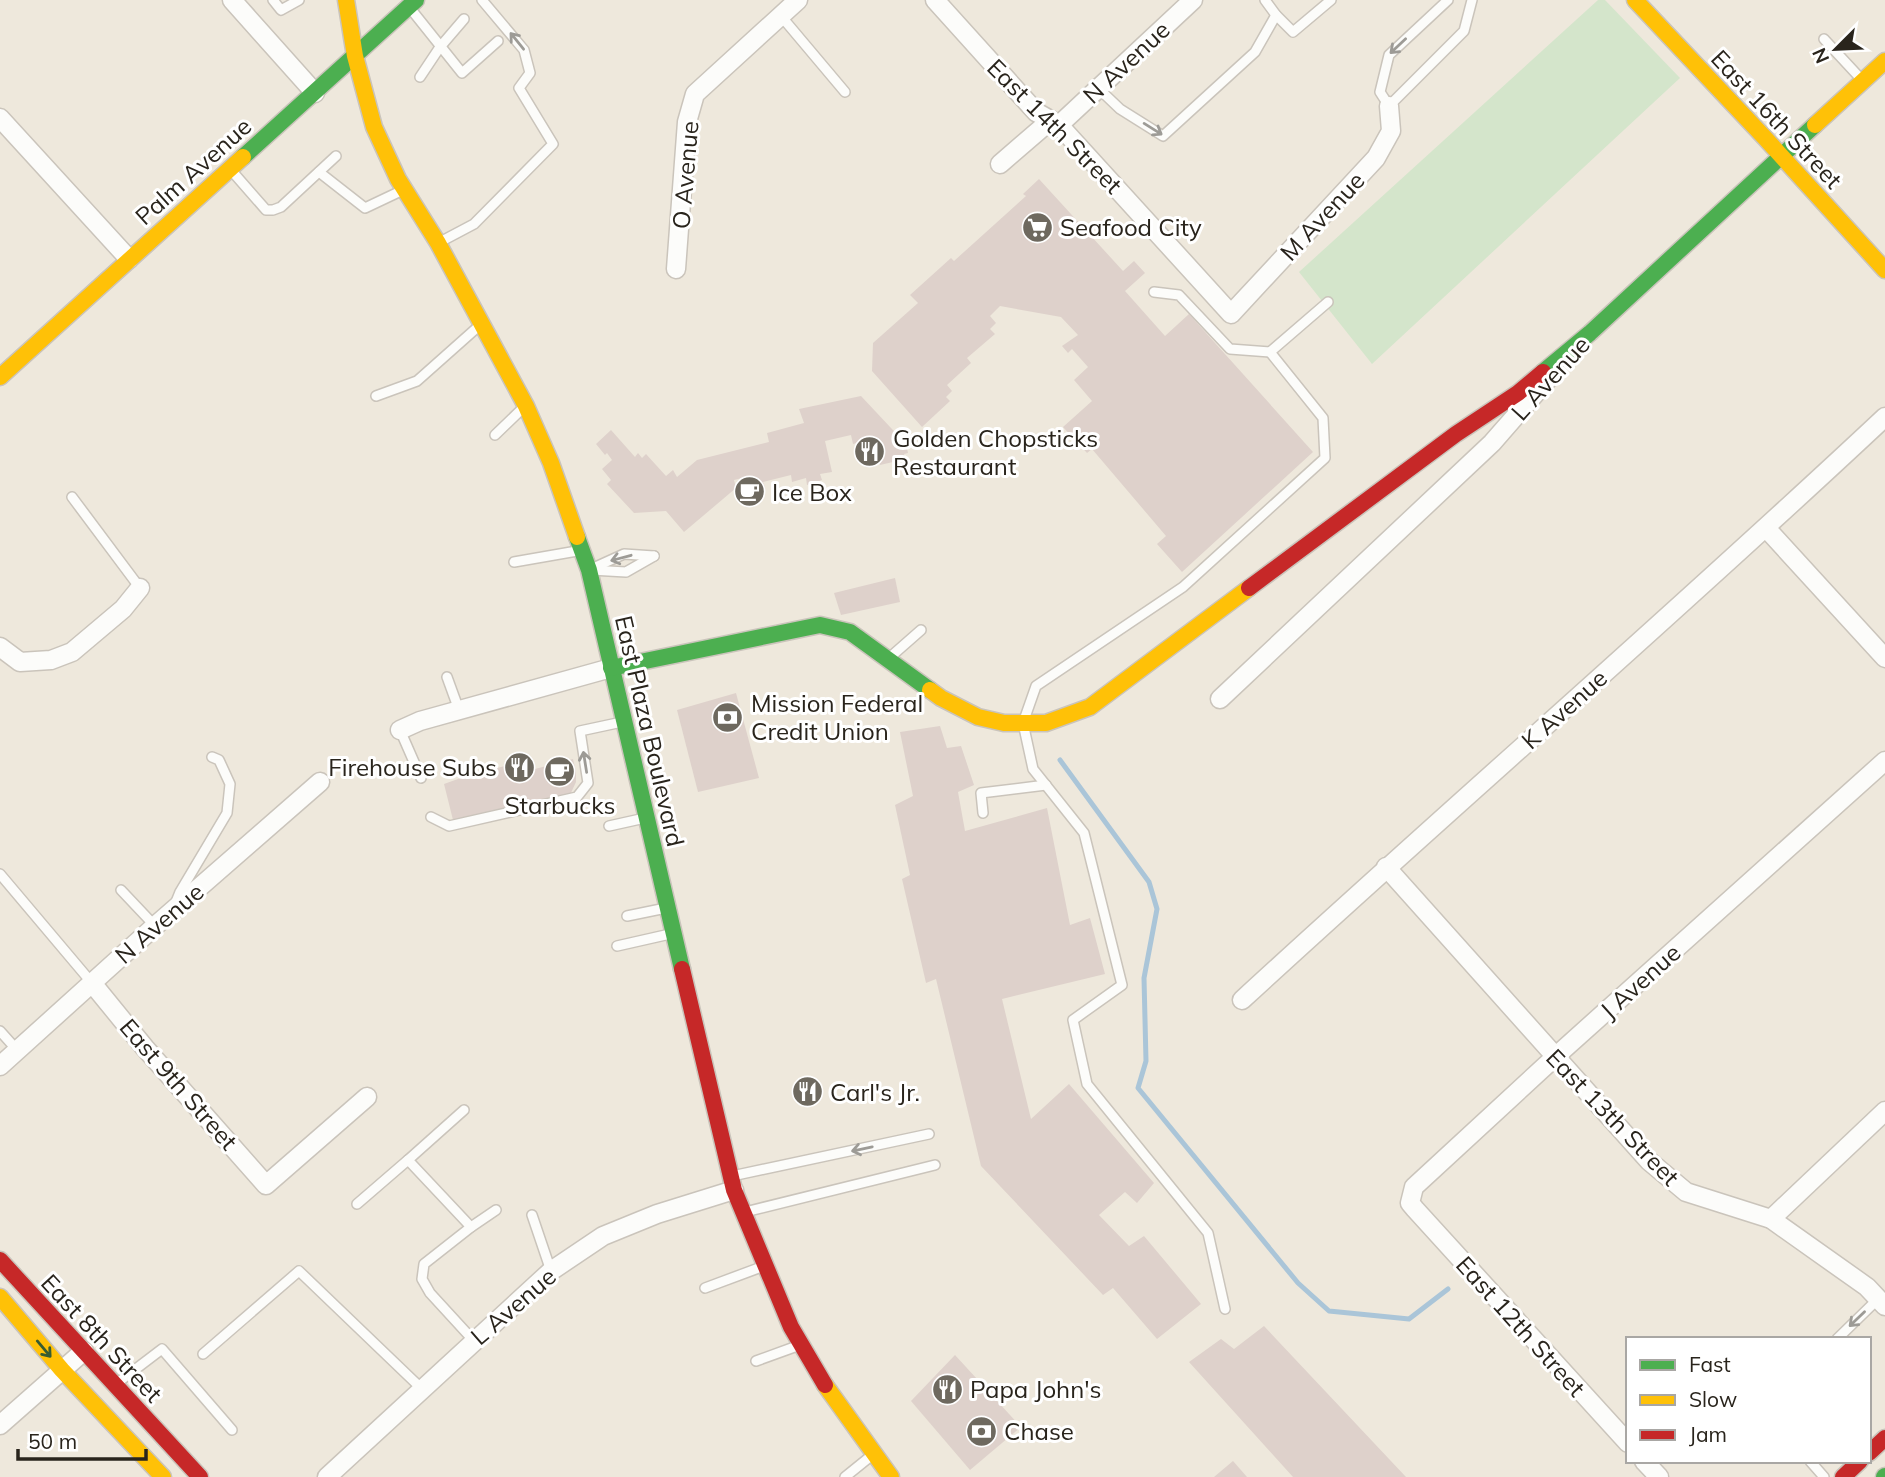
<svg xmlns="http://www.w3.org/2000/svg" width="1885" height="1477" font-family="Mulish,sans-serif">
  <rect width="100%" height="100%" fill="#eee8dc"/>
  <path fill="#d4e5cb" d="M1598,0H1605L1680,78L1372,364L1299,272Z"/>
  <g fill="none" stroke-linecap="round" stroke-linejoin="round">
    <path stroke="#aac5d8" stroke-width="5" d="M1060,760L1149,882L1157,909L1144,978L1146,1061L1138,1088L1298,1283L1329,1311L1409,1319L1448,1289"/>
  </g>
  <g fill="#ded1cb">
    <path d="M1039,179L1123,271L1134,261L1145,273L1125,291L1165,336L1189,314L1313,452L1182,572L1157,544L1166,536L1092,449L1087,453L1063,427L1092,401L1074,380L1088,367L1072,349L1068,353L1062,346L1078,335L1061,317L1000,306L990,316L996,323L990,329L995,334L967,358L971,363L947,385L952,391L946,397L950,401L922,427L872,371L873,343L918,303L910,295L951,258L954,261L1026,196L1023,194Z"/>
    <path d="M861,396L906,444L908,453L904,454L906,459L880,465L877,453L861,457L857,443L853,444L851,435L825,441L832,472L820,474L822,480L807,485L806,478L792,482L791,475L763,482L765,487L751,490L753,496L746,497L742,478L734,480L736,488L684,532L666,511L634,513L607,484L611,480L602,469L612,460L607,453L605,455L596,444L611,430L635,457L638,453L642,458L646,454L666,476L673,470L677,477L697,460L769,442L767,433L804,423L799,409Z"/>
    <path d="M895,578L900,602L841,615L834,593Z"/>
    <path d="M736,693L759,778L698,792L677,710Z"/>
    <path d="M940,726L947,748L961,746L974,785L958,792L965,831L1047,808L1070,925L1090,918L1105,974L1002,999L1031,1119L1069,1084L1154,1183L1137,1203L1125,1192L1099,1215L1129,1246L1144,1236L1201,1304L1157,1339L1113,1288L1103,1295L981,1166L936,979L926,983L902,879L910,875L895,805L913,796L900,732Z"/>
    <path d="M533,759L535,769L573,759L576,772V782L570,795L457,821L453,820L444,784L469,775Z"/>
    <path d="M1264,1326L1406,1477H1293L1189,1362L1221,1339L1234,1349Z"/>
    <path d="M955,1355L1021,1427L970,1470L911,1401Z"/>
    <path d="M1233,1461L1247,1477H1214Z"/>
  </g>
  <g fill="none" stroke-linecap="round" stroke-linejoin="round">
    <defs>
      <g id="lane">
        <path d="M273,0L281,10L299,0"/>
        <path d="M1265,0L1276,15L1293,32L1331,0"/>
        <path d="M1448,0L1389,55L1380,92L1389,106L1464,31L1472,0"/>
        <path d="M410,8L462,73L498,41"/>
        <path d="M781,16L845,92"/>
        <path d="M1824,39L1862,80"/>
        <path d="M420,77L440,47L464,19"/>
        <path d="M1098,88L1120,109L1163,136L1255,52L1276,15"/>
        <path d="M231,170L266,210H273L281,207L336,156"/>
        <path d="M319,172L365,208L403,190"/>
        <path d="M440,242L474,224L553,144L519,88L530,73L524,50L482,0"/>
        <path d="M1154,292L1179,295L1230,349L1270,352"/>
        <path d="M376,396L417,381L480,325"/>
        <path d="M495,435L524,407"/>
        <path d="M72,497L140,588"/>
        <path d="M514,562L577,551"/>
        <path d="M591,569L624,554L654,556"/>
        <path d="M591,570L626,572L654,556"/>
        <path d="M888,659L921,630"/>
        <path d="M447,677L459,710"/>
        <path d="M400,730L421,778"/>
        <path d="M983,813L981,793L1046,785"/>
        <path d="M431,817L449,826L577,797L588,783L580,731L622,722"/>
        <path d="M609,826L645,818"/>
        <path d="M0,874L92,983"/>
        <path d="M121,890L155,926"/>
        <path d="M176,902L180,892L227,813L230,784L219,760L212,757"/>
        <path d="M627,916L666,908"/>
        <path d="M617,946L670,934"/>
        <path d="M0,1031L17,1050"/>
        <path d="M464,1110L408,1160L471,1227"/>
        <path d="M732,1176L929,1134"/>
        <path d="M357,1204L408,1160"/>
        <path d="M745,1212L935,1165"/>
        <path d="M532,1215L551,1271"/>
        <path d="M705,1288L764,1266"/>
        <path d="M1225,1309L1208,1233L1087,1084L1073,1020L1122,985L1084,833L1033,769L1023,723L1036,686L1183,587L1325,458L1323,418L1270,352L1328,302"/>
        <path d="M1837,1339L1878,1299"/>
        <path d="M474,1341L430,1293L422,1279L424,1264L471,1227L496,1210"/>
        <path d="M203,1354L299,1271L422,1389"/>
        <path d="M756,1361L800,1345"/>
        <path d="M116,1384L162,1349L232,1430"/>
        <path d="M1810,1461L1824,1477"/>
        <path d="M845,1477L871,1456"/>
      </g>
      <g id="street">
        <path d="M232,0L315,93"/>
        <path d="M935,0L1036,112L1059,125L1231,314L1376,158L1391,131L1389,106"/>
        <path d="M0,118L129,259"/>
        <path d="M1059,125L1193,0"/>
        <path d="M1000,164L1051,120"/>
        <path d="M676,269L687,122L695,94L798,0"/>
        <path d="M1766,528L1885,658"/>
        <path d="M0,647L20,662L51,660L72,652L123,609L140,588"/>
        <path d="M1220,699L1492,443L1548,379"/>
        <path d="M400,730L420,721L611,668"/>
        <path d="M1386,867L1649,1161L1686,1192L1771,1219L1867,1287L1885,1306"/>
        <path d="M92,983L145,1048L266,1185L367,1097"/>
        <path d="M1242,1000C1455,804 1674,615 1885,417"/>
        <path d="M0,1066L155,926L320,782"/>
        <path d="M1771,1219L1885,1111"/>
        <path d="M0,1425L84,1351"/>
        <path d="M1628,1443L1415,1209L1410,1203L1414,1187L1555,1057L1885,761"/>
        <path d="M1644,1461L1659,1477"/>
        <path d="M327,1477L551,1271L603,1236L657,1214L734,1190"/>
      </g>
      <g id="fast">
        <path d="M243,157L416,0"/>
        <path d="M1543,372L1590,333L1815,125"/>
        <path d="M577,537L589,570L682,969"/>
        <path d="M611,668L820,625L850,632L930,690"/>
        <path d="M1884,1477L1885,1476"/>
      </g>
      <g id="slow">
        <path d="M346,0L355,56L374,127L398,179L438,243L526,406L551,463L577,537"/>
        <path d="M1635,0L1765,138L1885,270"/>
        <path d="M1815,125L1885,61"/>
        <path d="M0,377L243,157"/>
        <path d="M930,690L941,698L978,717L1004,723H1046L1090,707L1249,588"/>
        <path d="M0,1297L62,1370L163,1477"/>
        <path d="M825,1385L891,1477"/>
      </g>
      <g id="jam">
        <path d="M1249,588L1456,434L1518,393L1543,372"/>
        <path d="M682,969L734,1190L791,1327L825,1385"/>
        <path d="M0,1260L200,1477"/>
        <path d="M1869,1453L1885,1438"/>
        <path d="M1843,1477L1860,1461"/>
      </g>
    </defs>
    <use href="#lane" stroke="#cac4bb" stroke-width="12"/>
    <use href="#street" stroke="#cac4bb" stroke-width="21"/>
    <use href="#fast" stroke="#cac4bb" stroke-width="19"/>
    <use href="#slow" stroke="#cac4bb" stroke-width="19"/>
    <use href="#jam" stroke="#cac4bb" stroke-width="19"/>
    <use href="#lane" stroke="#fcfcfa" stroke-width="9"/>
    <use href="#street" stroke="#fcfcfa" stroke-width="18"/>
    <use href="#fast" stroke="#4caf50" stroke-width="16"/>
    <use href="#slow" stroke="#ffc107" stroke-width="16"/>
    <use href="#jam" stroke="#c62828" stroke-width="16"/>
  </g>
  <defs><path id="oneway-shaft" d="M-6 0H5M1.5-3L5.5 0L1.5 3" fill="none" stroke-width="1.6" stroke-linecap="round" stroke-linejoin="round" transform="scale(1.75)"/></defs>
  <g stroke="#9d9b96">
    <use href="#oneway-shaft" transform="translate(517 41) rotate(-129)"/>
    <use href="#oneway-shaft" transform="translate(1398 46) rotate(137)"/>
    <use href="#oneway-shaft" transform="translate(1153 129) rotate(32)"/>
    <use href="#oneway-shaft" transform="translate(621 558) rotate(165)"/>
    <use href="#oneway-shaft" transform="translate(585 762) rotate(-99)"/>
    <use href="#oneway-shaft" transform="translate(862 1149) rotate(168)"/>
    <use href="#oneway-shaft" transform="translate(1857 1319) rotate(136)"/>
  </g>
  <use stroke="#375c31" href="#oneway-shaft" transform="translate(44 1349) rotate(50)"/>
  <defs>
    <symbol id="supermarket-disc" viewBox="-11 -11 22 22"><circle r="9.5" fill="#6e695f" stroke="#fff"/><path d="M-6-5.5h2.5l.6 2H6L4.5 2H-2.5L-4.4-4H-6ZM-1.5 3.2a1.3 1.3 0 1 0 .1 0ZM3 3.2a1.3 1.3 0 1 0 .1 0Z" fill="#fff"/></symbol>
    <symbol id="restaurant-disc" viewBox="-11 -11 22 22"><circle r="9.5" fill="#6e695f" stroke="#fff"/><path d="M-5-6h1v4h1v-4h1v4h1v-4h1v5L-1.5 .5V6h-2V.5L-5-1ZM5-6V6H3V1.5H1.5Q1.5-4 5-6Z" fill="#fff"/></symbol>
    <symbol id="cafe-disc" viewBox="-11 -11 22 22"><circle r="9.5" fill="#6e695f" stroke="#fff"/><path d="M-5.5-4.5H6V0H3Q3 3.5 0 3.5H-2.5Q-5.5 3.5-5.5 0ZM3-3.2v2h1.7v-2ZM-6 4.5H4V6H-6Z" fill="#fff"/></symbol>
    <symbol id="bank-disc" viewBox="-11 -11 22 22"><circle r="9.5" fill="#6e695f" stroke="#fff"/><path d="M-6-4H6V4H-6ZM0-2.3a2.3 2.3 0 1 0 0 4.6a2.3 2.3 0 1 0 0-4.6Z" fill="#fff"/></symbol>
  </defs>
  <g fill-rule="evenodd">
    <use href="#supermarket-disc" x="1020" y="210" width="35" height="35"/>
    <use href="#restaurant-disc" x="852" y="434" width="35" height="35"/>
    <use href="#cafe-disc" x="732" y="474" width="35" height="35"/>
    <use href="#bank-disc" x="710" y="700" width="35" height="35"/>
    <use href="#restaurant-disc" x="502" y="750" width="35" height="35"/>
    <use href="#cafe-disc" x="542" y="754" width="35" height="35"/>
    <use href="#restaurant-disc" x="790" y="1074" width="35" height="35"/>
    <use href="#restaurant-disc" x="930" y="1372" width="35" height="35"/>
    <use href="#bank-disc" x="964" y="1414" width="35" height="35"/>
  </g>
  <g text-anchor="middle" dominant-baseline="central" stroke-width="6" stroke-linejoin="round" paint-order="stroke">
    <g font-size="24" fill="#29241c" stroke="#fff">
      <text transform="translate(1126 62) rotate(-43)">N Avenue</text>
      <text transform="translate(1777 119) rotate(47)">East 16th Street</text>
      <text transform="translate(1055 126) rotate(45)">East 14th Street</text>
      <text transform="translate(193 171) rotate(-42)">Palm Avenue</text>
      <text transform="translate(685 175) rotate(-85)">O Avenue</text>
      <text transform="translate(1322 216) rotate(-47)">M Avenue</text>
      <text transform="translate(1550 378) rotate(-48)">L Avenue</text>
      <text transform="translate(1564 709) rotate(-42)">K Avenue</text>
      <text transform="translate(650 731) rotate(77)">East Plaza Boulevard</text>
      <text transform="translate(159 923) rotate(-41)">N Avenue</text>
      <text transform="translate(1640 981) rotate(-42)">J Avenue</text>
      <text transform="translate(179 1084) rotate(49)">East 9th Street</text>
      <text transform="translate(1613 1117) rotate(46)">East 13th Street</text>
      <text transform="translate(513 1306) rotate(-41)">L Avenue</text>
      <text transform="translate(1521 1326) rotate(48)">East 12th Street</text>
      <text transform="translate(102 1338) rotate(47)">East 8th Street</text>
    </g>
    <g font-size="24" fill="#29241c" stroke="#fff" text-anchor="start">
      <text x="1060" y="227">Seafood City</text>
      <text x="893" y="438">Golden Chopsticks<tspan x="893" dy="28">Restaurant</tspan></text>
      <text x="772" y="492">Ice Box</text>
      <text x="751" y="703">Mission Federal<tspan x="751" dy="28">Credit Union</tspan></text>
      <text x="497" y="767" text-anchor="end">Firehouse Subs</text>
      <text x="560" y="805" text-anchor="middle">Starbucks</text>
      <text x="830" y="1092">Carl's Jr.</text>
      <text x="970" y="1389">Papa John's</text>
      <text x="1004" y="1431">Chase</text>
    </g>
  </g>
  <rect x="1626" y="1337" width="245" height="126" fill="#ffffff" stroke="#a9a7a4" stroke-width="2"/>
  <rect x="1640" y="1360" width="35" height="10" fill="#4caf50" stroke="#a9a7a4" stroke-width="2"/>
  <text x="1689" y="1372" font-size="21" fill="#29241c">Fast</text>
  <rect x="1640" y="1395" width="35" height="10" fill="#ffc107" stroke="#a9a7a4" stroke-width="2"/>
  <text x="1689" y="1407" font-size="21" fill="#29241c">Slow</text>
  <rect x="1640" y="1430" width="35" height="10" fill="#c62828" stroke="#a9a7a4" stroke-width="2"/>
  <text x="1689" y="1442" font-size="21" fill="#29241c">Jam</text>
  <g transform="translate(1836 49) rotate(246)" stroke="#ffffff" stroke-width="5" paint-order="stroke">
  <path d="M0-5L12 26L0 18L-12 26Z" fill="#29241c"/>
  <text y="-10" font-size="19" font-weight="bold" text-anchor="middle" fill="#29241c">N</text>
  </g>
  <path d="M18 1449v10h128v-10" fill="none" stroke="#29241c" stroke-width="3.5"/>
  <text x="28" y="1449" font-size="21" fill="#29241c" stroke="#ffffff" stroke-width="5" paint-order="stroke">50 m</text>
</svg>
